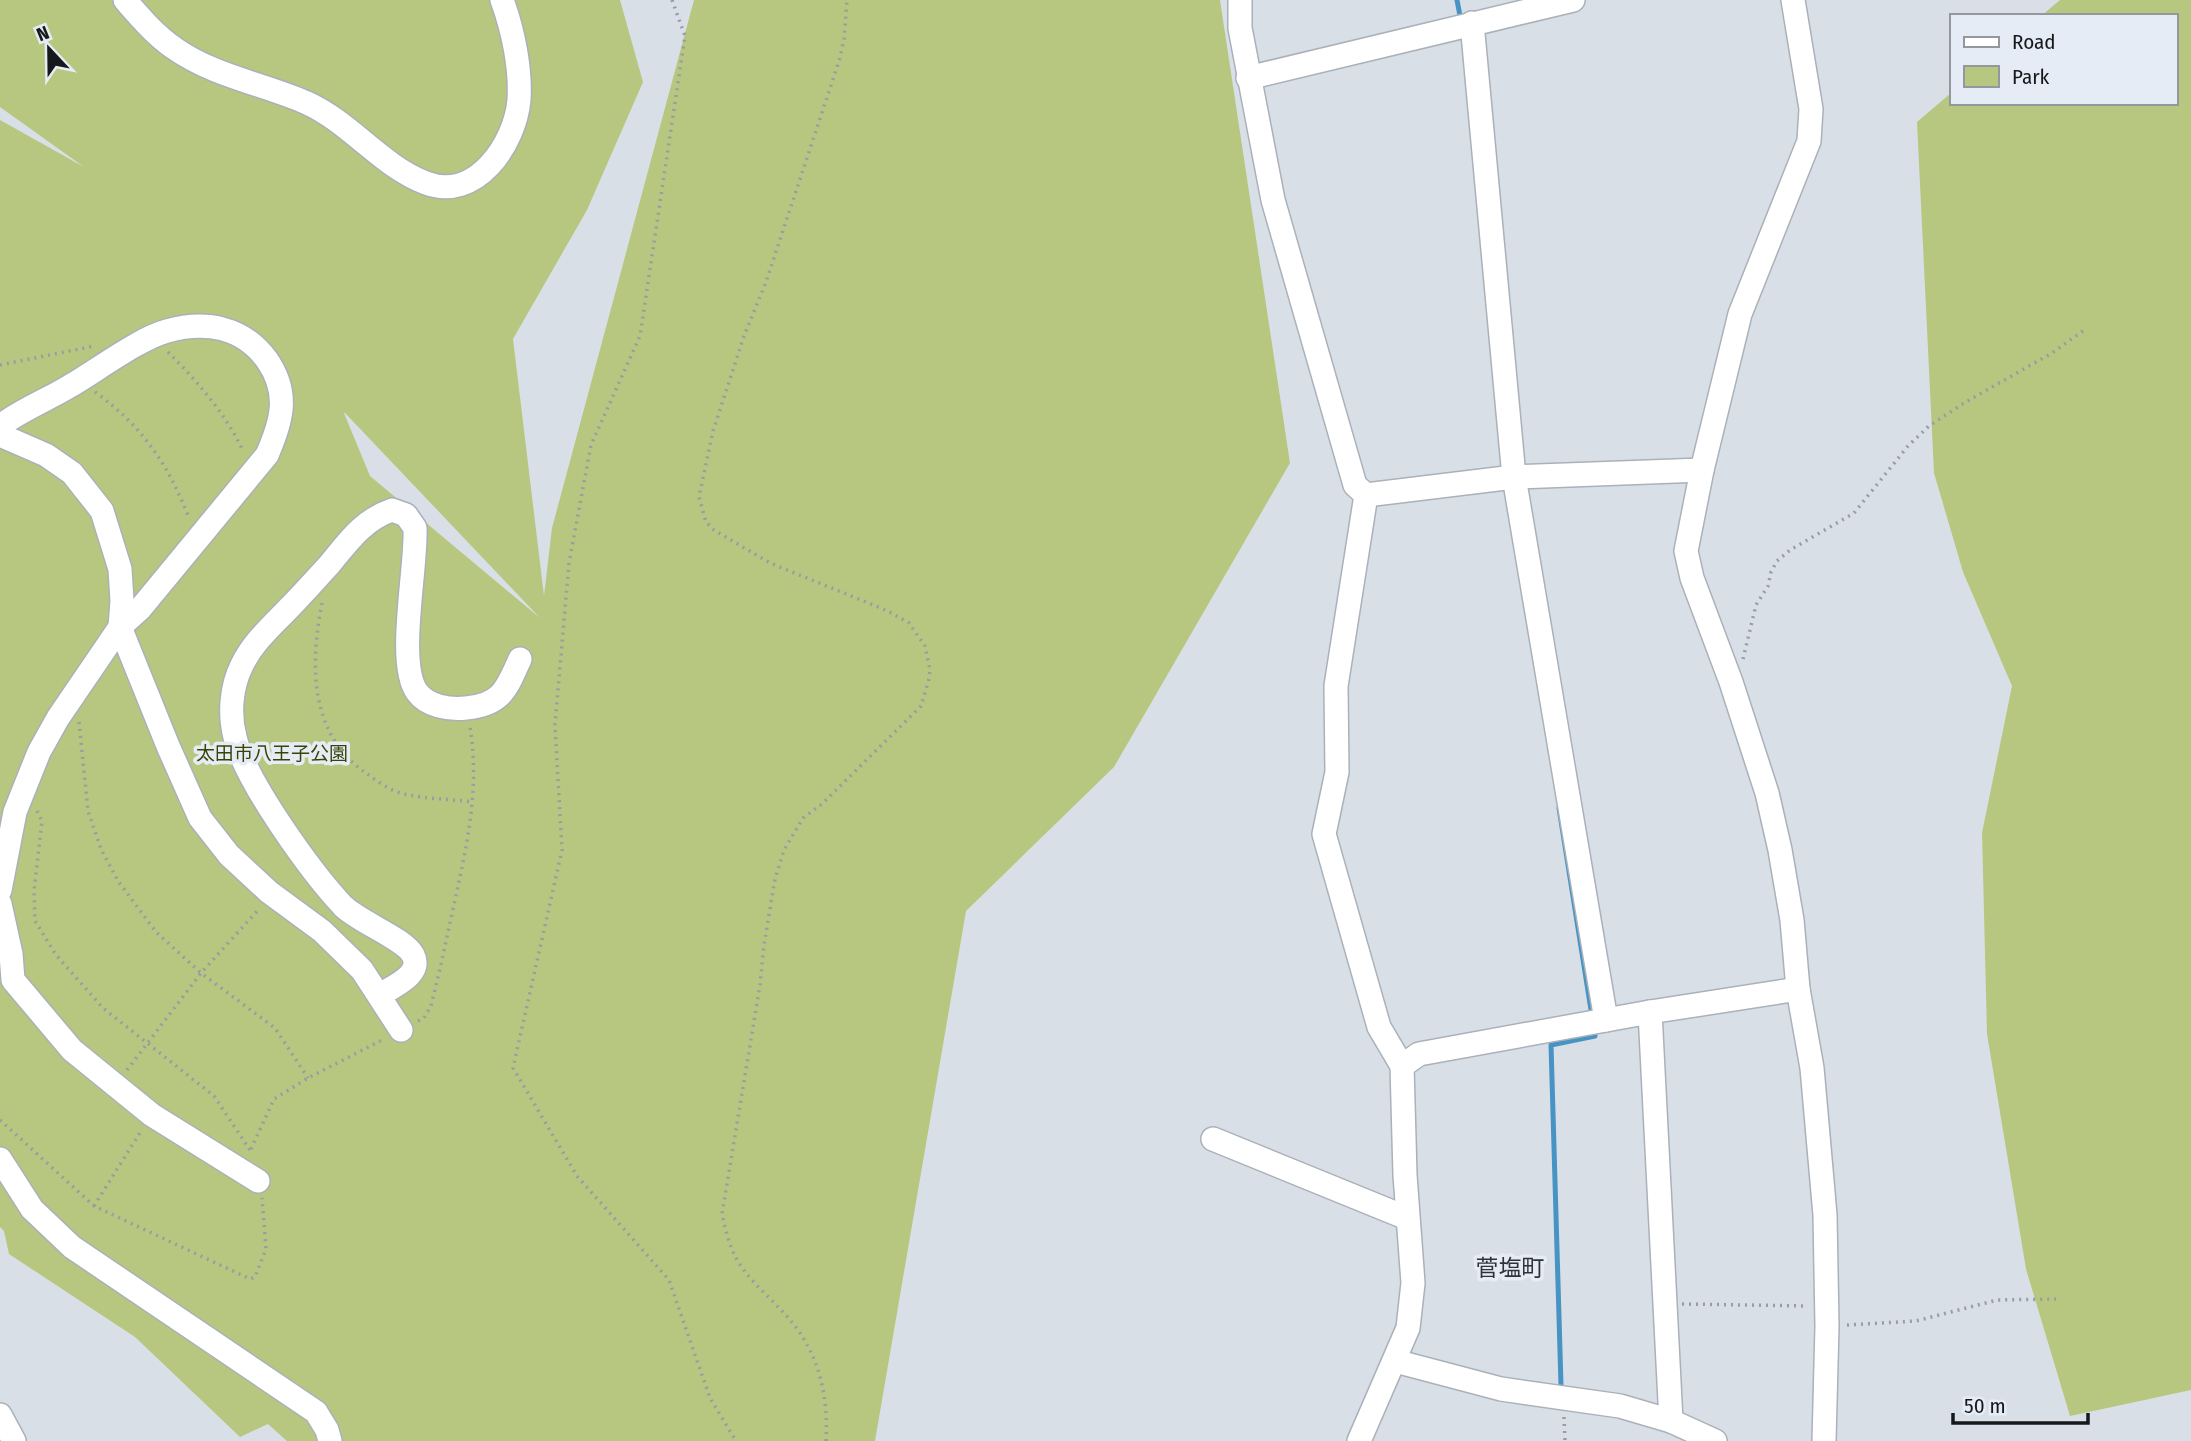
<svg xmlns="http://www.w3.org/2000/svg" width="2191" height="1441" font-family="'Fira Sans Condensed','Noto Sans JP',sans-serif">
  <rect width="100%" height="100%" fill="#d9dfe7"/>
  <g fill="#b7c77f" fill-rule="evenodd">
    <path d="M0,0H620L643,82L587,210L513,339L544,596L552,528L694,0H1220L1290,463L1114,767L966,911L875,1441H287L268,1424L240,1437L135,1337L9,1254L4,1231L0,1227V120L84,167L0,107ZM344,413H345L540,618L370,476Z"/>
    <path d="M2060,0H2191V1390L2070,1416L2026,1269L1987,1034L1982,833L2012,686L1963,572L1934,473L1917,122L1951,93V103H2175V16H2041Z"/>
  </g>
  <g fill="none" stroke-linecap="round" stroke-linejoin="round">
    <g stroke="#4693c4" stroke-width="5">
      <path d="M1457,0L1461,21"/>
      <path d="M1559,808L1592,1016"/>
      <path d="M1561,1385L1551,1045L1595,1036L1594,1029"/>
    </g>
    <defs>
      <g id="minor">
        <path d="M125,0C140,17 155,35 174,48C213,76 264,84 307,103C351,123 381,166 426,183C476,202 515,144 519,100C521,68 513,30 502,0"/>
        <path d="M1240,0V28L1273,200L1355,485L1366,495L1514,477L1702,470"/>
        <path d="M1793,0L1811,109L1809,141L1740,314L1702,470L1686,551L1692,578L1731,682L1767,793L1780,850L1792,920L1798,989L1812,1068L1825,1215L1827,1326L1824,1441"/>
        <path d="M1472,23L1514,477L1606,1020"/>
        <path d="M1248,78L1573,0"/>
        <path d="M0,426C21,410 47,400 70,386C96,371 140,338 167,331C206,320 243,327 267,360C290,393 282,421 267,455L140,609L120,627L58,718L39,752L15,812L0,890"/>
        <path d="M0,435L46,455L72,473L102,511L120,569L122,601L120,627L168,746L200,818L229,855L269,892L322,931L362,970L401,1030"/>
        <path d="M0,904L11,954L13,980L72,1050L152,1115L258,1181"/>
        <path d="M380,995C393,986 423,975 413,955C405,939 359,922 343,906C312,873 245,781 235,737C229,714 231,687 242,665C253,642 272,626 289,608C303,594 316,579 329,565C348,542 363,520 392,510L406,515L415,528C417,567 396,663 417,692C427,706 449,710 466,708C502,705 507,688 520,659"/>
        <path d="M1650,1012L1671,1421"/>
        <path d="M1402,1066L1419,1054L1650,1012L1798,989"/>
        <path d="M1213,1139L1407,1218"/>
        <path d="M0,1159L32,1209L72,1247L316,1412L327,1430L330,1441"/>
        <path d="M1395,1361L1501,1389L1620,1406L1671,1421L1715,1441"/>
        <path d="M0,1415L14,1441"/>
        <path d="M1359,1441L1408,1328L1413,1283L1405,1175L1402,1066L1379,1027L1324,834L1337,772L1336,686L1366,495"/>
      </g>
    </defs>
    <use href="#minor" stroke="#abb1b9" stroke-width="26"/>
    <g stroke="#989da3" stroke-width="3.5" stroke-dasharray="2 5" stroke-linecap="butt">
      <path d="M672,0L685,36L640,336L591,445L569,563L555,725L562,850L513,1068L577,1176L669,1280L710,1398L736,1441"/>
      <path d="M168,352C197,381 226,414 243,451"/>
      <path d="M0,365L94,346"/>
      <path d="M95,392C142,426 168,464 189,518"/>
      <path d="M322,603C310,665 309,734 366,773C377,781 390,791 404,794C426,799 450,799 473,802"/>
      <path d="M1743,659L1756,605L1768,586L1771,572L1777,561L1790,550L1854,513L1908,446L1929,426L1964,403L2052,353L2087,328"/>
      <path d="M79,722L88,811L101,849L118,881L156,932L201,973L275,1028L308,1078"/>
      <path d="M37,811L42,821L34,891L35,921L56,955L103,1008L214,1096L252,1153"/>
      <path d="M418,1021L424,1018L431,1006C438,978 444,951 450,923C464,857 481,795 470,727"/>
      <path d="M127,1070L201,973L260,908"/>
      <path d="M0,1120L94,1206L250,1279L255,1277L266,1249L262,1198"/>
      <path d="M251,1149L274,1099L308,1078L384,1039"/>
      <path d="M94,1206L141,1131"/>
      <path d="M1682,1304L1808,1306"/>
      <path d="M1847,1325L1916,1321L1997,1300L2056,1299"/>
      <path d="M1564,1417L1565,1441"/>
      <path d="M826,1441C828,1402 822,1366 800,1333C784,1309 760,1292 743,1269C731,1253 726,1233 722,1214L760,985L764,945L775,879L784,850L803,818L822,804L921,706L929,679L930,670L925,646L909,623L888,611L770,563L714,530L706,522L699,497L713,431L744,336L766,282L840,58L844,39L847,0"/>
    </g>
    <use href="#minor" stroke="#fff" stroke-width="23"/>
  </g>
  <g text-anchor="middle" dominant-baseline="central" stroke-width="7" stroke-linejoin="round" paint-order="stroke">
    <g font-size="19" fill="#394304" stroke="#e6ecf5">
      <text x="272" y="753">太田市八王子公園</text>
    </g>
    <g font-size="23" fill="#2e3339" stroke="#e6ecf5">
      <text x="1510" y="1268">菅塩町</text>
    </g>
  </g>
  <rect x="1950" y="14" width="228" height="91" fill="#e6ecf5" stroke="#93979e" stroke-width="2"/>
  <rect x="1964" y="37" width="35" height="10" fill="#ffffff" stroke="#93979e" stroke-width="2"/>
  <text x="2012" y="49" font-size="21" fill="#16181b">Road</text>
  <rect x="1964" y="66" width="35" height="21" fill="#b7c77f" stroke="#93979e" stroke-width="2"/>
  <text x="2012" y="84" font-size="21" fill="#16181b">Park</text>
  <g transform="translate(49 49) rotate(338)" stroke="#e6ecf5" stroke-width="5" paint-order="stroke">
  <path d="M0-5L12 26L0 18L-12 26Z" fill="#16181b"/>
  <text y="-10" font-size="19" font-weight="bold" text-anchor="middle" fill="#16181b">N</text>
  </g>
  <path d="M1953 1413v10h135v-10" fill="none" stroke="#16181b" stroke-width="3.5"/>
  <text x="1964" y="1413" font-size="21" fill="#16181b" stroke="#e6ecf5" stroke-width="5" paint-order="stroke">50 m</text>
</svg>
